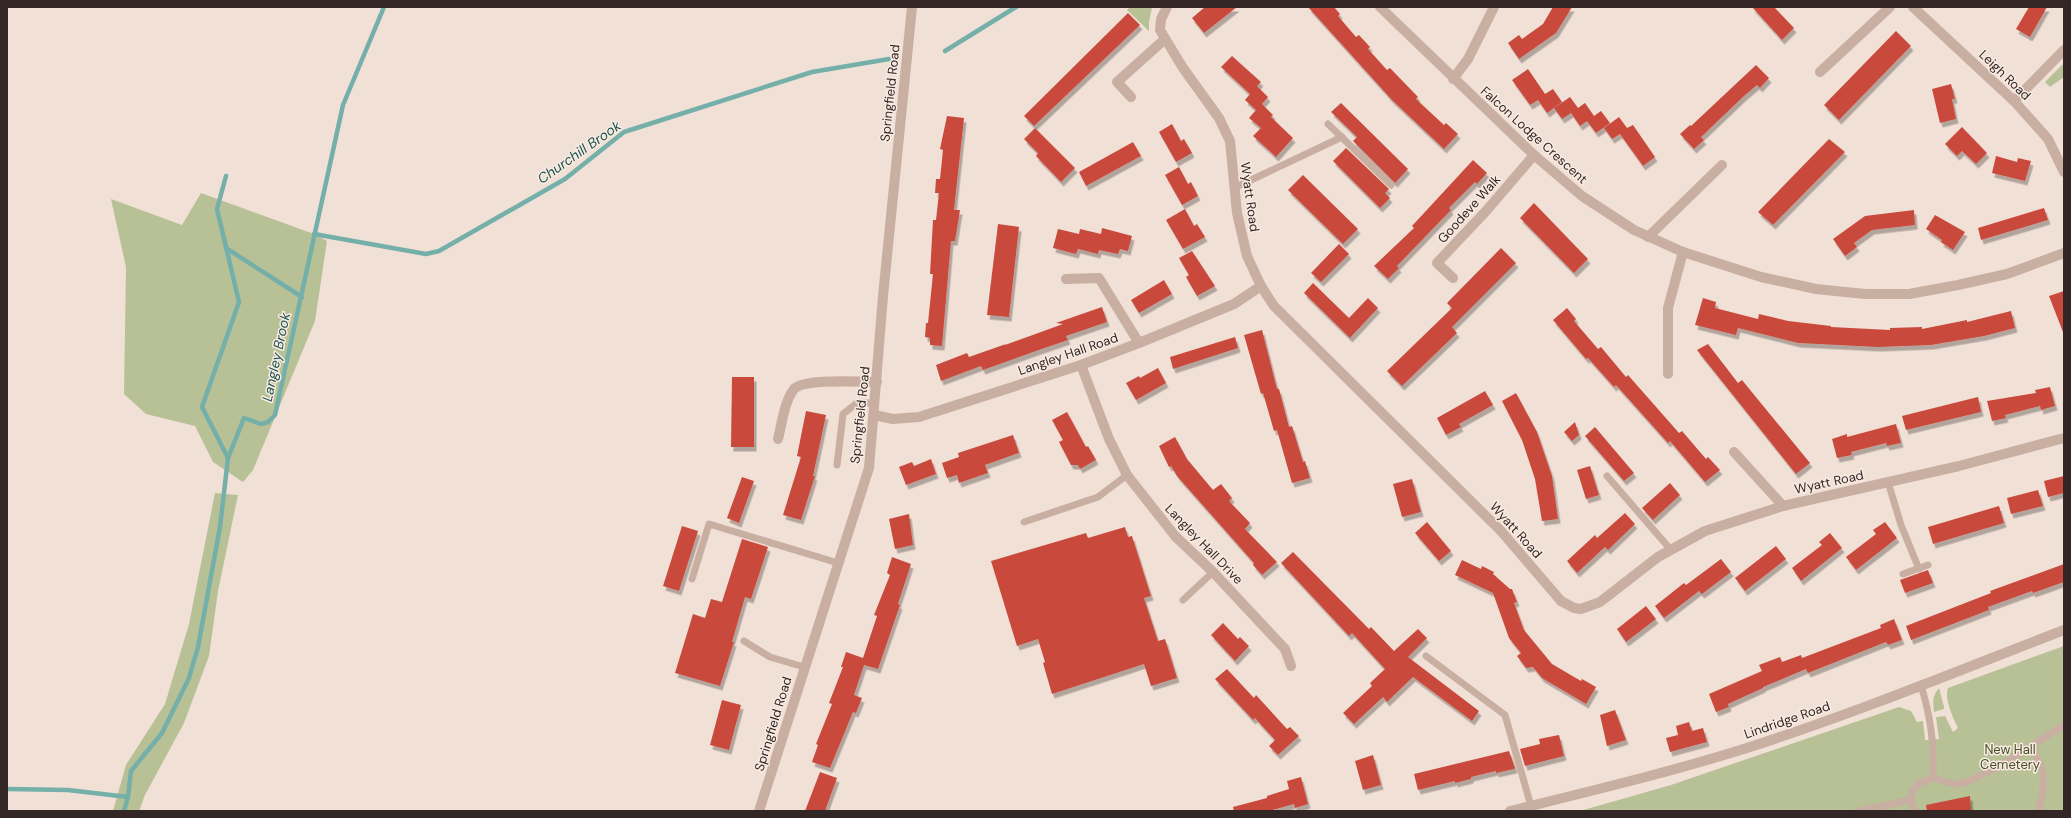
<svg xmlns="http://www.w3.org/2000/svg" width="2071" height="818" font-family="'DM Sans',sans-serif">
  <defs>
    <filter id="shadow"><feDropShadow dx="2.5" dy="4.5" stdDeviation="0" flood-color="#0004"/></filter>
  </defs>
  <rect width="100%" height="100%" fill="#f1e0d6"/>
  <g fill="#b8c096">
    <path d="M1130,7H1152L1149,22V31L1127,10Z"/>
    <path d="M2064,63V77L2050,87L2045,82Z"/>
    <path d="M201,193L314,234L327,241L315,321L253,470L243,482L213,462L195,426L146,414L124,394L126,267L111,199L182,225Z"/>
    <path d="M215,493L238,495L218,591L209,656L184,723L145,795L139,811H113L126,765L165,704L189,624Z"/>
    <path d="M2064,646V811H1580L1671,785L1899,707L1911,711L1917,722L1923,721L1925,740L1939,739L1936,717L1945,716L1953,732L1958,728C1953,718 1944,699 1948,688Z"/>
    <path d="M1939,688L1944,707V709L1934,712C1933,702 1932,696 1939,688Z"/>
  </g>
  <g fill="none" stroke-linecap="round" stroke-linejoin="round">
    <g stroke="#74afa9" stroke-width="4.5">
      <path d="M945,51L1016,7"/>
      <path d="M226,176L217,209L239,302L202,407L228,458"/>
      <path d="M314,234L426,254L439,251L565,179L624,132L812,72L889,59"/>
      <path d="M226,248L302,297"/>
      <path d="M7,789L68,790L128,797"/>
      <path d="M124,811L128,797L131,771L162,733L189,678L198,647L220,527L228,458L244,418L261,424L268,422L275,415L343,105L384,7"/>
    </g>
  </g>
  <g fill="#c94a3c" filter="url(#shadow)">
    <path d="M1205,7H1237L1204,33L1192,18Z"/>
    <path d="M1308,7H1334L1340,14L1338,16L1356,37L1359,35L1370,47L1368,49L1387,70L1390,68L1418,97L1416,99L1444,125L1446,123L1458,134L1444,149L1392,100Z"/>
    <path d="M1553,7H1572L1556,33L1519,59L1508,43L1519,35L1522,39L1543,24Z"/>
    <path d="M1752,7H1774L1794,28L1782,40Z"/>
    <path d="M2029,7H2047L2030,37L2016,29Z"/>
    <path d="M1128,13L1140,25L1034,126L1024,116Z"/>
    <path d="M1896,31L1911,46L1839,120L1824,105Z"/>
    <path d="M1232,56L1261,82L1257,86L1268,97L1262,104L1273,115L1271,117L1293,138L1276,157L1253,136L1261,128L1249,118L1256,110L1245,100L1250,94L1221,67Z"/>
    <path d="M1756,65L1769,78L1760,88L1757,85L1744,96L1701,137L1704,140L1694,149L1680,134L1690,125L1691,126Z"/>
    <path d="M1528,69L1545,94L1553,89L1562,102L1547,113L1538,100L1530,105L1512,80Z"/>
    <path d="M1951,84L1955,99H1952L1956,119L1940,123L1932,89Z"/>
    <path d="M1570,97L1578,108L1585,103L1594,116L1601,111L1610,123L1596,133L1587,121L1580,126L1571,113L1562,119L1554,108Z"/>
    <path d="M1341,103L1408,169L1395,183L1353,141L1357,137L1331,112Z"/>
    <path d="M947,116L964,118L954,210H960L955,241H951L942,346L930,345V338L925,337L926,323H928L933,274H930L933,220H936L939,193H935L936,179H940L943,150L940,149Z"/>
    <path d="M1619,117L1627,128L1633,125L1655,157L1643,166L1620,134L1612,139L1604,128Z"/>
    <path d="M1172,124L1181,141L1184,139L1192,153L1176,162L1159,132Z"/>
    <path d="M1962,127L1987,153L1976,164L1962,151L1957,156L1945,144Z"/>
    <path d="M1035,128L1075,168L1061,182L1036,156L1038,153L1024,139Z"/>
    <path d="M1829,139L1845,152L1773,225L1758,212Z"/>
    <path d="M1133,142L1141,156L1086,186L1079,172Z"/>
    <path d="M1346,148L1389,189L1385,193L1390,198L1380,208L1333,161Z"/>
    <path d="M1996,156L2017,162L2018,158L2031,161L2025,181L1992,173Z"/>
    <path d="M1473,160L1487,173L1477,184L1475,182L1449,208L1451,210L1397,266L1399,268L1388,279L1374,266L1414,228L1412,226Z"/>
    <path d="M1179,167L1188,184L1191,182L1198,196L1182,205L1165,175Z"/>
    <path d="M1303,175L1358,229L1343,244L1288,190Z"/>
    <path d="M1534,203L1588,259L1574,273L1520,218Z"/>
    <path d="M2044,208L2048,220L1981,240L1978,228Z"/>
    <path d="M1185,209L1194,226L1197,224L1205,237L1183,249L1166,220Z"/>
    <path d="M1914,210L1915,225L1872,230L1854,243L1857,247L1845,256L1833,239L1865,216Z"/>
    <path d="M1935,215L1965,232L1953,250L1941,242L1942,240L1926,229Z"/>
    <path d="M998,224L1019,227L1009,317L987,315Z"/>
    <path d="M1102,228L1132,236L1128,251L1120,249L1118,254L1099,250L1098,254L1078,249L1076,254L1053,248L1058,229L1079,234L1080,229L1101,234Z"/>
    <path d="M1339,244L1349,254L1321,282L1311,273Z"/>
    <path d="M1501,248L1516,263L1452,327L1457,333L1402,386L1387,371L1452,308L1447,303Z"/>
    <path d="M1192,251L1215,286L1197,296L1186,277L1189,275L1179,258Z"/>
    <path d="M1164,280L1172,294L1139,313L1131,300Z"/>
    <path d="M1313,283L1349,318L1368,298L1378,308L1350,338L1304,293Z"/>
    <path d="M2064,291V332H2063L2049,296Z"/>
    <path d="M1703,298L1716,302L1715,308L1758,319L1759,314L1788,321L1831,326V327L1890,330V328L1922,327V329L1967,320V322L2011,311L2015,328L1984,336L1931,345L1878,347L1798,343L1738,328L1736,335L1695,325Z"/>
    <path d="M1102,307L1107,322L1066,336L1068,340L1036,351L983,370L981,366L941,381L936,365L967,353L969,357L1006,344L1005,345L1063,324L1056,323Z"/>
    <path d="M1567,308L1576,319L1574,321L1598,349L1601,347L1626,377L1628,375L1679,433L1682,431L1706,459L1708,457L1720,470L1705,482L1670,441L1668,443L1616,385L1614,387L1588,358L1586,359L1553,320Z"/>
    <path d="M1262,330L1277,389H1279L1289,427L1292,426L1303,462L1305,461L1310,478L1292,483L1277,430L1274,431L1263,393L1261,394L1244,335Z"/>
    <path d="M1235,337L1238,348L1173,369L1170,357Z"/>
    <path d="M1708,344L1738,383L1742,380L1810,463L1796,474L1697,350Z"/>
    <path d="M1158,368L1166,383L1136,400L1126,383L1139,376L1140,378Z"/>
    <path d="M732,377H754V447H731Z"/>
    <path d="M2050,387L2055,406L2041,410L2040,406L2005,415L2006,418L1992,421L1987,401L2036,393L2035,390Z"/>
    <path d="M1485,391L1493,405L1459,424L1461,427L1446,435L1437,418Z"/>
    <path d="M1516,393L1537,432L1552,476L1558,519L1542,521L1535,479L1522,440L1502,401Z"/>
    <path d="M1978,397L1981,412L1906,430L1902,416Z"/>
    <path d="M806,411L826,415L813,476H815L801,520L783,515L801,457L797,456Z"/>
    <path d="M1067,412L1086,447L1088,446L1096,460L1080,469L1078,465H1071L1059,442L1063,440L1052,420Z"/>
    <path d="M1575,422L1579,435L1572,441L1564,432Z"/>
    <path d="M1896,424L1901,443L1887,446L1886,443L1851,452L1852,455L1837,458L1832,439L1847,434V437Z"/>
    <path d="M1595,427L1634,473L1624,481L1585,436Z"/>
    <path d="M1013,435L1019,453L985,465L988,473L959,483L957,475L947,478L942,463L959,457L958,453Z"/>
    <path d="M1175,437L1187,459L1213,490L1221,484L1232,498L1229,501L1250,523L1245,529L1277,562L1262,575L1253,565L1254,563L1177,476L1171,466L1169,467L1159,446Z"/>
    <path d="M931,459L936,474L906,485L899,467L912,462L914,466Z"/>
    <path d="M1590,466L1599,495L1586,499L1577,470Z"/>
    <path d="M2064,476V493L2048,497L2044,481Z"/>
    <path d="M742,477L754,481L739,523L727,518Z"/>
    <path d="M1412,479L1421,512L1402,517L1393,484Z"/>
    <path d="M1670,483L1680,495L1653,520L1642,508Z"/>
    <path d="M2038,490L2043,506L2011,514L2007,498Z"/>
    <path d="M1999,506L2004,523L1933,544L1928,527Z"/>
    <path d="M1625,513L1635,524L1608,550L1605,547L1577,573L1567,561L1595,535L1597,538Z"/>
    <path d="M909,514L913,545L895,549L889,519Z"/>
    <path d="M1427,522L1451,551L1439,561L1415,533Z"/>
    <path d="M1885,522L1897,538L1856,570L1846,557L1876,534L1873,530Z"/>
    <path d="M682,526L698,531L679,591L663,586Z"/>
    <path d="M1125,527L1128,537L1132,536L1151,596L1144,598L1158,641L1165,639L1177,678L1151,686L1144,664L1052,694L1043,663L1045,662L1038,639L1017,646L991,561L1086,533L1088,538Z"/>
    <path d="M1830,533L1842,548L1801,581L1792,568L1822,545L1819,542Z"/>
    <path d="M742,539L768,547L751,599L745,597L732,642H734L720,686L675,673L693,614L705,618L711,599L722,602Z"/>
    <path d="M1776,546L1786,559L1745,591L1735,578Z"/>
    <path d="M1293,552L1369,629L1371,627L1394,651L1418,629L1427,638L1408,657L1479,711L1472,721L1413,677L1387,702L1383,697L1354,724L1343,713L1372,686L1370,683L1385,669L1352,633L1349,636L1281,563Z"/>
    <path d="M892,557L911,564L898,604L900,605L878,669L864,665L854,695L862,698L856,713L853,712L830,768L812,762L818,745L816,744L832,704L829,703L843,667H841L846,652L863,658L877,616L874,615L890,575L887,573Z"/>
    <path d="M1721,559L1731,572L1702,594L1699,591L1664,618L1655,606L1684,583L1686,585Z"/>
    <path d="M1462,560L1481,569L1482,566L1494,572L1493,574L1510,589H1512L1517,602L1514,603L1524,630L1552,664L1581,681L1582,679L1596,687L1586,704L1542,678L1533,667L1526,668L1517,656L1521,653L1509,638L1493,593L1455,575Z"/>
    <path d="M2064,564V582L2033,593L2032,591L1988,607L1989,610L1911,640L1906,626L1991,593L1990,591Z"/>
    <path d="M1928,570L1933,583L1905,593L1900,580Z"/>
    <path d="M1646,606L1656,619L1626,642L1617,629Z"/>
    <path d="M1894,619L1902,640L1888,645L1886,642L1808,673L1806,669L1763,687V688L1728,704L1729,707L1716,712L1709,694L1762,671L1759,665L1780,657L1782,662L1801,655L1802,658L1881,628L1880,625Z"/>
    <path d="M1223,623L1238,639L1240,637L1249,646L1235,661L1211,635Z"/>
    <path d="M1227,669L1254,698L1256,695L1287,729L1290,727L1299,736L1278,755L1269,746L1275,740L1255,718L1253,720L1215,679Z"/>
    <path d="M722,700L741,705L729,750L710,745Z"/>
    <path d="M1615,710L1626,740L1607,746L1600,715Z"/>
    <path d="M1689,722L1692,731L1703,728L1707,742L1670,752L1666,738L1678,735L1676,726Z"/>
    <path d="M1559,735L1564,756L1525,766L1520,749L1540,744L1539,739Z"/>
    <path d="M1509,751L1515,768L1514,769L1496,773V771L1471,777V779L1455,783V781L1418,790L1414,774Z"/>
    <path d="M1373,755L1381,785L1363,790L1355,761Z"/>
    <path d="M820,772L837,778L825,811H805Z"/>
    <path d="M1301,777L1308,804L1295,808L1294,804L1269,811H1234L1233,807L1267,798V796L1289,789L1287,781Z"/>
    <path d="M1970,796L1971,811H1927L1926,805Z"/>
  </g>
  <g fill="none" stroke-linecap="round" stroke-linejoin="round">
    <g stroke="#c9aea2" stroke-width="7">
      <path d="M1328,124L1391,185"/>
      <path d="M1234,188L1342,137"/>
      <path d="M837,465L843,414L857,403H875"/>
      <path d="M1607,476L1671,550"/>
      <path d="M1888,482L1901,525L1919,569"/>
      <path d="M1024,522L1098,497L1127,475"/>
      <path d="M1903,574L1928,565"/>
      <path d="M692,579L709,524L838,563"/>
      <path d="M1183,600L1213,572"/>
      <path d="M744,641L770,657L804,667"/>
      <path d="M1426,656L1505,715L1531,806"/>
      <path d="M1921,685C1931,719 1934,742 1933,778C1940,780 1949,783 1957,784C1976,784 2045,737 2064,725"/>
      <path d="M2031,746C2048,776 2045,778 2039,811"/>
      <path d="M1858,811L1911,800"/>
      <path d="M1915,811L1912,804L1911,793L1918,784L1933,778"/>
    </g>
    <g stroke="#c9aea2" stroke-width="10">
      <path d="M1167,7L1161,19L1160,30L1183,68L1219,118L1230,141L1237,213L1247,256L1261,286L1274,306L1501,531L1561,601L1574,608L1581,609L1600,602L1658,557L1705,531L1783,506L1959,466L2064,438"/>
      <path d="M1380,7L1534,155L1582,196L1634,230L1683,252L1761,277L1816,289L1865,294H1909L1958,285L2007,274L2064,253"/>
      <path d="M1913,7L2014,101L2048,139L2064,172"/>
      <path d="M1820,72L1890,7"/>
      <path d="M1453,79L1468,59L1494,7"/>
      <path d="M1131,97L1117,82L1165,39"/>
      <path d="M2014,101L2064,50"/>
      <path d="M1648,237L1722,165"/>
      <path d="M1453,278L1437,263L1487,210L1534,155"/>
      <path d="M1066,279L1099,278L1139,343"/>
      <path d="M1081,365L1109,439L1127,475L1175,536L1213,572L1285,649L1291,666"/>
      <path d="M1668,374V308L1683,252"/>
      <path d="M874,415L893,419L919,417L1081,365L1139,343L1234,304L1261,286"/>
      <path d="M778,439C782,424 784,402 794,389C803,378 861,382 877,382"/>
      <path d="M1734,452L1783,506"/>
      <path d="M759,811L869,468L883,296L912,7"/>
      <path d="M1510,811C1591,791 1671,772 1750,747C1856,713 1960,670 2064,630"/>
    </g>
  </g>
  <g text-anchor="middle" dominant-baseline="central" stroke-width="3" stroke-linejoin="round" paint-order="stroke">
    <g font-size="13" fill="#332725" stroke="#f9ebe2">
      <text transform="translate(2005 75) rotate(44)">Leigh Road</text>
      <text transform="translate(890 93) rotate(-84)">Springfield Road</text>
      <text transform="translate(1534 135) rotate(42)">Falcon Lodge Crescent</text>
      <text transform="translate(1250 197) rotate(82)">Wyatt Road</text>
      <text transform="translate(1469 209) rotate(-48)">Goodeve Walk</text>
      <text transform="translate(1068 354) rotate(-19)">Langley Hall Road</text>
      <text transform="translate(860 415) rotate(-84)">Springfield Road</text>
      <text transform="translate(1829 482) rotate(-12)">Wyatt Road</text>
      <text transform="translate(1516 530) rotate(48)">Wyatt Road</text>
      <text transform="translate(1204 544) rotate(46)">Langley Hall Drive</text>
      <text transform="translate(1787 720) rotate(-19)">Lindridge Road</text>
      <text transform="translate(773 724) rotate(-73)">Springfield Road</text>
    </g>
    <g font-size="13" fill="#485228" stroke="#f9ebe2">
      <text x="2010" y="749">New Hall<tspan x="2010" dy="15">Cemetery</tspan></text>
    </g>
    <g font-size="14" font-style="italic" fill="#1a5551" stroke="#f9ebe2">
      <text transform="translate(579 152) rotate(-35)">Churchill Brook</text>
      <text transform="translate(276 357) rotate(-78)">Langley Brook</text>
    </g>
  </g>
  <rect width="2071" height="818" fill="none" stroke="#332725" stroke-width="16"/>
</svg>
